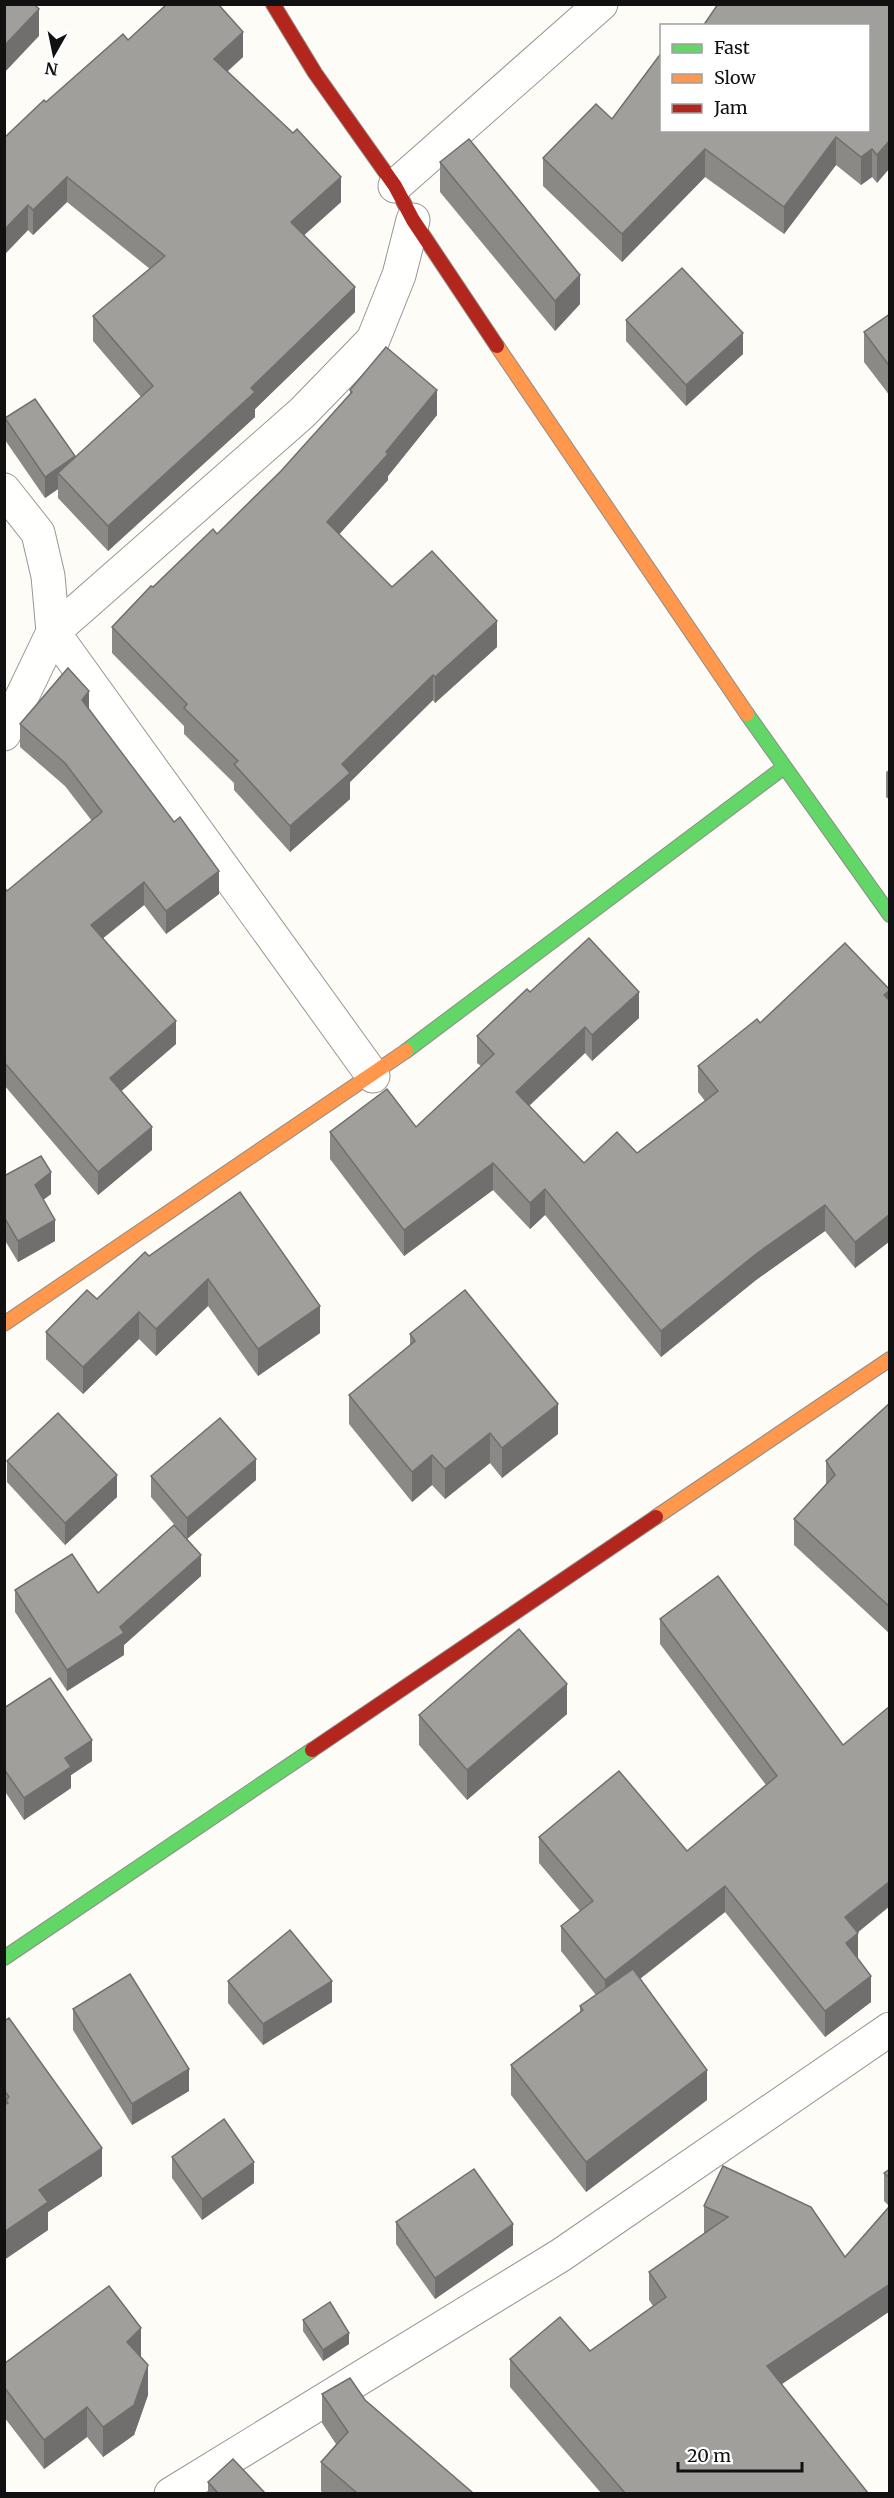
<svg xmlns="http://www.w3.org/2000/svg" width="894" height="2498" font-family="Merriweather,serif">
  <rect width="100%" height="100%" fill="#fdfcf7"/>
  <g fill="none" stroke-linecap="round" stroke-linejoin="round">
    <defs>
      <g id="street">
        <path d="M395,186L601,4"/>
        <path d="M4,490L38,533L48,576L53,632L373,1076"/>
        <path d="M4,734L53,632L302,413L373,340L399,275L413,220"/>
        <path d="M171,2494L561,2255L890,2029"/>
      </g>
      <g id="fast">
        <path d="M747,714L890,915"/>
        <path d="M406,1051L783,768"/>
        <path d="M4,1958L312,1750"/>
      </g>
      <g id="slow">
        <path d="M497,346L747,714"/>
        <path d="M4,1324L406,1051"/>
        <path d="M656,1517L890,1359"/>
      </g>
      <g id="jam">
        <path d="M273,4L315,73L395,186L413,220L497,346"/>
        <path d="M312,1750L656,1517"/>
      </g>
    </defs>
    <use href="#street" stroke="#979795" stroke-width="35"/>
    <use href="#fast" stroke="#8e8d8b" stroke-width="16"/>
    <use href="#slow" stroke="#8e8d8b" stroke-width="16"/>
    <use href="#jam" stroke="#8e8d8b" stroke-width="16"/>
    <use href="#street" stroke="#fffffe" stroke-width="33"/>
    <use href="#fast" stroke="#63d668" stroke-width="14"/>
    <use href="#slow" stroke="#ff974d" stroke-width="14"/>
    <use href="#jam" stroke="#b3261e" stroke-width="14"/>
  </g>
  <g fill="#8a8986">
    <path d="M890,4L877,183L872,177L861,185L836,165L784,234L705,177L622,262L543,186V158L612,119Z"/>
    <path d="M128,40L243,57L228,71L341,202L304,235L355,312L255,409V417L108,551L58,498V489L45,498L5,440V418L75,458L141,397L93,341V316L150,269L67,202L33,235L28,230L4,255V138L46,102Z"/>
    <path d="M440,162L580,304L555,331L440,192Z"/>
    <path d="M890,314V396L864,362V332Z"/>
    <path d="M626,320L743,354L686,406L626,341Z"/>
    <path d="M350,390L437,415L388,476V480L339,534L392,587L497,647L435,703L433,700L350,782V799L290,852L234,790V783L184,734V726L112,653V627L153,587L217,534L281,471L350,394Z"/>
    <path d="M89,710L219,894L166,934L144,905L103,938L176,1044L121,1091L152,1150L98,1195L4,1085V887L7,891L92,821L65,786L20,747V724Z"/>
    <path d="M890,769V800L886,797V772Z"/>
    <path d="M890,990V1241L855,1268L825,1231L756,1280L661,1357L545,1215L530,1229L493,1190L404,1256L330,1159V1132L416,1127L481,1066L477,1063V1036L530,992L639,1018L592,1061L585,1053L529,1106L584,1163L637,1153L705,1101L698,1092V1066L760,1023Z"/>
    <path d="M4,1176L51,1194L43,1200L55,1241L18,1262L4,1239Z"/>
    <path d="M240,1192L320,1333L258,1376L208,1306L156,1356L139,1339L83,1394L46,1359V1332L97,1299L149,1256Z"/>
    <path d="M410,1334L558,1434L502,1478L490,1463L445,1499L432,1485L412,1502L349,1424V1395L410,1345Z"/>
    <path d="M890,1403V1634L794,1545V1519L826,1484V1461Z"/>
    <path d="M7,1461L117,1497L65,1545L7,1482Z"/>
    <path d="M151,1476L256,1480L187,1539L201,1576L124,1645V1655L67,1691L15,1612V1590L98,1593L184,1536L151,1497Z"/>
    <path d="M718,1576L858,1933V1959L871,2002L825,2037L725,1912L640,1979L707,2100L586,2192L511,2095V2065L580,2013V2006L596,1995L561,1951V1926L580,1911L539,1863V1837L687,1851L766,1785L660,1644V1619Z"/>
    <path d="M4,1708L92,1761L71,1775V1788L24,1820L4,1790Z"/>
    <path d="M567,1714L467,1800L419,1745V1715Z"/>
    <path d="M228,1981L332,2002L263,2045L228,2003Z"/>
    <path d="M73,2009L189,2091L132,2125L73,2030Z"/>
    <path d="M4,2021L102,2176L48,2212V2230L4,2260Z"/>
    <path d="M172,2157L254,2183L202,2220L172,2178Z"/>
    <path d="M890,2169V2311L782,2384L868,2493H601L510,2387V2359L590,2351L653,2306L649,2300V2272L704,2233V2206L845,2257L888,2207V2205L884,2201V2173Z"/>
    <path d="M396,2222L513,2245L435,2299L396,2244Z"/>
    <path d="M303,2320L349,2344L323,2361L303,2331Z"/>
    <path d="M141,2357L148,2395L134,2435L103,2457L87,2437L44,2469L4,2417V2364Z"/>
    <path d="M322,2394L365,2400L473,2493H323L321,2491V2462L336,2444L322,2423Z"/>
    <path d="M208,2482L265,2493H208Z"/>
  </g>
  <g fill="#716f6d">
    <path d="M39,9V36L4,73V46Z"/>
    <path d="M243,32V57L214,83V59Z"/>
    <path d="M836,137V165L784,234V207Z"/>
    <path d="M890,140V168L877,183V155Z"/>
    <path d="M705,149V177L622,262V234Z"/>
    <path d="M872,149V177L861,185V157Z"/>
    <path d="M67,177V202L33,235V210Z"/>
    <path d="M341,177V202L291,247V222Z"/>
    <path d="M28,205V230L4,255V230Z"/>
    <path d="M580,275V304L555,331V301Z"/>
    <path d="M355,287V312L255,409V417L108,551V526Z"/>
    <path d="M743,333V354L686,406V385Z"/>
    <path d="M437,390V415L388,476V480L327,548V522L386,452Z"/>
    <path d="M75,456V478L58,473V489L45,498V477Z"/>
    <path d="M497,621V647L435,703V677Z"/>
    <path d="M433,675V700L350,782V799L290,852V826L342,764Z"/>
    <path d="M89,691V714L82,700Z"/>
    <path d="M219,871V894L166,934V911Z"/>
    <path d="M144,882V905L91,948V925Z"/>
    <path d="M890,990V1017L884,995Z"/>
    <path d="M639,992V1018L592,1061V1035Z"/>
    <path d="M176,1021V1044L110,1101V1078Z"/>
    <path d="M585,1027V1053L516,1118V1092Z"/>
    <path d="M152,1127V1150L98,1195V1172Z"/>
    <path d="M493,1163V1190L404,1256V1230Z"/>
    <path d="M51,1172V1194L35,1206V1185Z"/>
    <path d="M545,1189V1215L530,1229V1203Z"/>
    <path d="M825,1205V1231L756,1280L661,1357V1331L756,1254Z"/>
    <path d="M890,1214V1241L855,1268V1242Z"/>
    <path d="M55,1220V1241L18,1262V1241Z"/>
    <path d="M208,1279V1306L156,1356V1329Z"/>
    <path d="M320,1306V1333L258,1376V1349Z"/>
    <path d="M139,1312V1339L83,1394V1367Z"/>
    <path d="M558,1404V1434L502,1478V1448Z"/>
    <path d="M490,1433V1463L445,1499V1469Z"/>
    <path d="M432,1455V1485L412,1502V1472Z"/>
    <path d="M256,1459V1480L187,1539V1518Z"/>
    <path d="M117,1475V1497L65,1545V1523Z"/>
    <path d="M201,1555V1576L124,1645V1655L67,1691V1670L120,1627Z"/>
    <path d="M567,1684V1714L467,1800V1770Z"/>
    <path d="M92,1740V1761L71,1775V1788L24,1820V1798L65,1758Z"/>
    <path d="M890,1881V1906L845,1943V1917Z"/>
    <path d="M725,1886V1912L605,2006V1980Z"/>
    <path d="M858,1933V1959L846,1943Z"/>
    <path d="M871,1976V2002L825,2037V2011Z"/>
    <path d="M332,1981V2002L263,2045V2024Z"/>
    <path d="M189,2069V2091L132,2125V2104Z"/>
    <path d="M707,2070V2100L586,2192V2162Z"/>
    <path d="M102,2148V2176L48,2212V2230L4,2260V2232L39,2190Z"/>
    <path d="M254,2162V2183L202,2220V2199Z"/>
    <path d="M513,2224V2245L435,2299V2278Z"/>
    <path d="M890,2284V2311L767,2394V2366Z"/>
    <path d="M141,2328V2358L127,2342Z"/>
    <path d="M349,2333V2344L323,2361V2350Z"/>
    <path d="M148,2365V2395L134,2435L103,2457V2427Z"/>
    <path d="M87,2407V2437L44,2469V2440Z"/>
  </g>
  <g fill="#a19f9c" stroke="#716f6d" stroke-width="1.5">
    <path d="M4,4H34L39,9L4,46Z"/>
    <path d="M167,4H218L243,32L214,59L293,133L297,129L341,177L291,222L355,287L251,388L255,392L108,526L58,473L153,386L93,316L165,256L67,177L33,210L28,205L4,230V138L44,100L46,102L123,34L128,40Z"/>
    <path d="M718,4H890V140L877,155L872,149L861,157L836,137L784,207L705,149L622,234L543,158L596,104L612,119L662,52V130H868V26H703Z"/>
    <path d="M469,139L580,275L555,301L440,162Z"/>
    <path d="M682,268L743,333L686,385L626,320Z"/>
    <path d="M890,314V367L864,332Z"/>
    <path d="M386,347L437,390L386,452L388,454L327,522L392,587L432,551L497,621L435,677L433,675L342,764L350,773L290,826L234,764L238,761L184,708L187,704L112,627L151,586L153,587L213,529L217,534L281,471L352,392L350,390Z"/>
    <path d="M35,399L75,456L45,477L5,418Z"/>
    <path d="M68,668L89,691L82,700L174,822L180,817L219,871L166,911L144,882L91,925L176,1021L110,1078L152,1127L98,1172L4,1062V887L7,891L102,812L65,763L20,724Z"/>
    <path d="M589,938L639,992L592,1035L585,1027L516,1092L584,1163L617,1132L637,1153L718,1091L698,1066L757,1019L760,1023L845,943L890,990L884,995L890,1001V1214L855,1242L825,1205L756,1254L661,1331L545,1189L530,1203L493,1163L404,1230L330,1132L387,1089L416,1127L494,1054L477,1036L527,989L530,992Z"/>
    <path d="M41,1156L51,1172L35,1185L55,1220L18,1241L4,1217V1176Z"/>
    <path d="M240,1192L320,1306L258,1349L208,1279L156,1329L139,1312L83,1367L46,1332L87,1290L97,1299L145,1252L149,1256Z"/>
    <path d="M465,1290L558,1404L502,1448L490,1433L445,1469L432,1455L412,1472L349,1395L415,1341L410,1334Z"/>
    <path d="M890,1403V1607L794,1519L835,1475L826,1461Z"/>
    <path d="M58,1413L117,1475L65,1523L7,1461Z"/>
    <path d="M220,1418L256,1459L187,1518L151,1476Z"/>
    <path d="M174,1525L201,1555L120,1627L124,1633L67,1670L15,1590L72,1554L98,1593Z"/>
    <path d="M718,1576L843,1745L890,1706V1881L845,1917L858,1933L846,1943L871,1976L825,2011L725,1886L605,1980L561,1926L593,1901L539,1837L619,1771L687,1851L777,1776L660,1619Z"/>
    <path d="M519,1629L567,1684L467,1770L419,1715Z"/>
    <path d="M50,1678L92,1740L65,1758L71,1767L24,1798L4,1769V1708Z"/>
    <path d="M290,1930L332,1981L263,2024L228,1981Z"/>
    <path d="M633,1969L707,2070L586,2162L511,2065L583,2010L580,2006Z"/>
    <path d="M130,1974L189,2069L132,2104L73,2009Z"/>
    <path d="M9,2018L102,2148L39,2190L48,2202L4,2232V2105L8,2103L6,2100L9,2097L4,2090V2021Z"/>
    <path d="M224,2119L254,2162L202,2199L172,2157Z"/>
    <path d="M723,2166L811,2207L845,2257L890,2206V2284L767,2366L868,2493H625L510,2359L560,2317L590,2351L666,2297L649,2272L728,2217L704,2206Z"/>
    <path d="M474,2169L513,2224L435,2278L396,2222Z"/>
    <path d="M890,2169V2178L884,2173Z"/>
    <path d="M109,2286L141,2328L127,2342L148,2365L134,2405L103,2427L87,2407L44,2440L4,2387V2364Z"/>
    <path d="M330,2302L349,2333L323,2350L303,2320Z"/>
    <path d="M350,2378L365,2400L473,2493H357L321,2462L348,2432L322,2394Z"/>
    <path d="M233,2459L265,2493H218L208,2482Z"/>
  </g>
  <rect width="894" height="2498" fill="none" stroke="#111111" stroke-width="12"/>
  <rect x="660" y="24" width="210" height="108" fill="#ffffff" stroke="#a0a0a0" stroke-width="1.5"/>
  <rect x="672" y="44" width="30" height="9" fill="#63d668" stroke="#a0a0a0" stroke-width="1.5"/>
  <text x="714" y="54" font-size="18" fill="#111111">Fast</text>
  <rect x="672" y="74" width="30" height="9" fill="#ff974d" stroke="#a0a0a0" stroke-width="1.5"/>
  <text x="714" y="84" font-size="18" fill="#111111">Slow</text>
  <rect x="672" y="104" width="30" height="9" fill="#b3261e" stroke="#a0a0a0" stroke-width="1.5"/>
  <text x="714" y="114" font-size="18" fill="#111111">Jam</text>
  <g transform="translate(54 54) rotate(189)" stroke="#ffffff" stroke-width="4.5" paint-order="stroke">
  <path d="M0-4.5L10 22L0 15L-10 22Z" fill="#111111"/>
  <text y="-9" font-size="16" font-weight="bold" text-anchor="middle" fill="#111111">N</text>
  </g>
  <path d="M678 2462v9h124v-9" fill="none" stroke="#111111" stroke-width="3"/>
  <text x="687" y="2462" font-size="18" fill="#111111" stroke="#ffffff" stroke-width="4.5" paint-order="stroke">20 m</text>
</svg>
